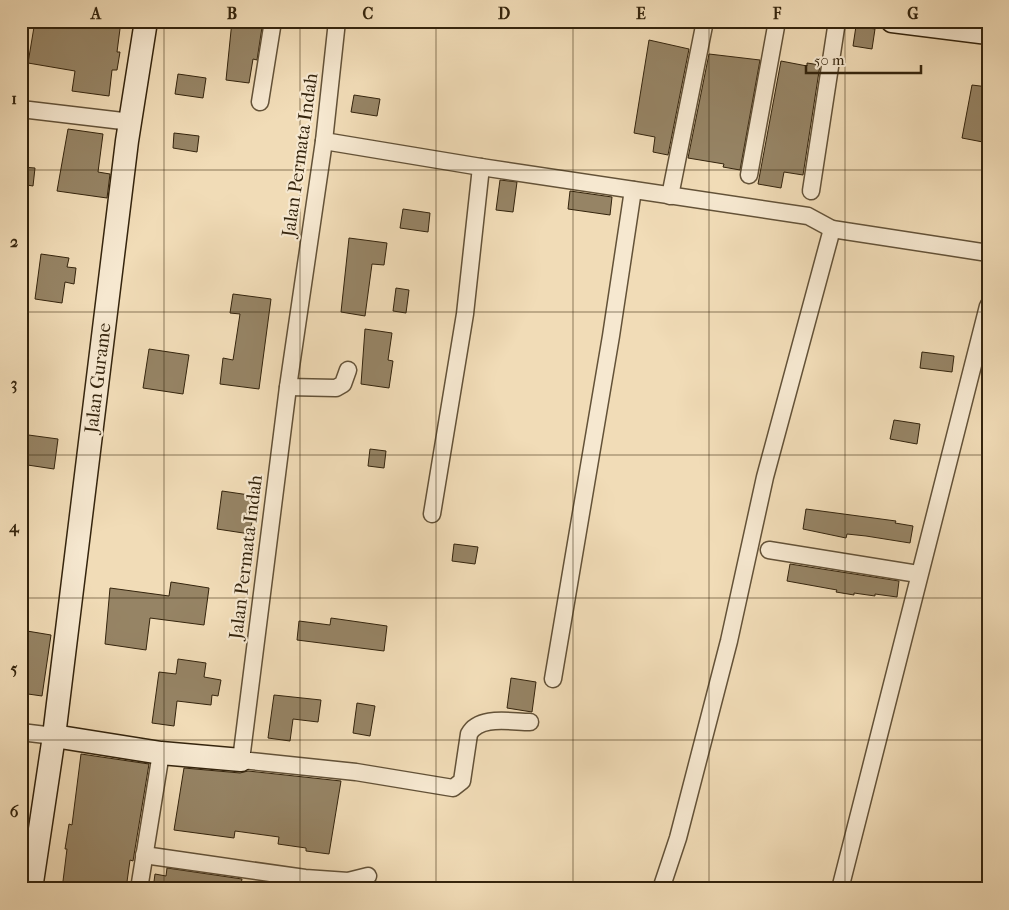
<svg xmlns="http://www.w3.org/2000/svg" width="1009" height="910" font-family="'IM FELL French Canon',serif">
  <rect width="100%" height="100%" fill="#f1dcb7"/>
  <filter id="stains"><feTurbulence type="fractalNoise" baseFrequency=".004" numOctaves="4"/><feColorMatrix values="0 0 0 0 .2 0 0 0 0 .09 0 0 0 0 .02 0 0 0 .5 -.17"/></filter>
  <radialGradient id="worn" r=".72"><stop offset=".6" stop-color="#630" stop-opacity="0"/><stop offset="1" stop-color="#630" stop-opacity=".3"/></radialGradient>
  <g fill="#968465" stroke="#34240d">
    <path d="M35,21H121L117,52H120L117,70H112L109,96L72,91L75,71L28,63Z"/>
    <path d="M232,21H263L257,60L253,59L249,83L226,80Z"/>
    <path d="M856,26L875,29L872,49L853,46Z"/>
    <path d="M649,40L689,49L668,155L653,152L655,137L634,133Z"/>
    <path d="M709,54L760,60L740,170L723,167L724,164L688,158Z"/>
    <path d="M781,61L807,66V63L820,65L803,175L784,172L781,188L758,184Z"/>
    <path d="M178,74L206,78L203,98L175,94Z"/>
    <path d="M972,85L988,87L985,124H988V143L962,138Z"/>
    <path d="M354,95L380,99L377,116L351,112Z"/>
    <path d="M68,129L103,134L98,172L110,174L107,198L57,191Z"/>
    <path d="M174,133L199,136L197,152L173,148Z"/>
    <path d="M21,167L35,168L33,186L21,184Z"/>
    <path d="M500,180L517,182L513,212L496,210Z"/>
    <path d="M570,191L612,197L610,215L568,209Z"/>
    <path d="M403,209L430,213L428,232L400,228Z"/>
    <path d="M349,238L387,243L384,265L372,264L365,316L341,312Z"/>
    <path d="M41,254L69,258L67,267L76,268L74,284L65,282L62,303L35,299Z"/>
    <path d="M396,288L409,290L406,313L393,311Z"/>
    <path d="M233,294L271,299L259,389L220,384L223,358L233,360L240,314L230,313Z"/>
    <path d="M365,329L392,333L388,360L393,361L389,388L361,384Z"/>
    <path d="M149,349L189,355L183,394L143,388Z"/>
    <path d="M922,352L954,356L952,372L920,368Z"/>
    <path d="M894,420L920,424L917,444L890,439Z"/>
    <path d="M21,434L58,439L54,469L21,464Z"/>
    <path d="M370,449L386,451L384,468L368,466Z"/>
    <path d="M222,491L256,496L250,534L217,529Z"/>
    <path d="M806,509L896,521L895,523L913,526L910,543L866,536L847,534L846,538L803,529Z"/>
    <path d="M454,544L478,547L475,564L452,561Z"/>
    <path d="M790,564L899,581L897,597L875,594V596L854,593V595L836,592L837,590L787,581Z"/>
    <path d="M171,582L209,588L204,625L150,618L146,650L105,644L110,588L169,596Z"/>
    <path d="M331,618L387,626L384,651L297,640L299,621L330,625Z"/>
    <path d="M21,630L51,635L42,696L21,693Z"/>
    <path d="M178,659L206,663L204,677L221,680L218,696L212,695L211,705L177,701L174,726L152,723L159,672L176,674Z"/>
    <path d="M511,678L536,682L532,712L507,708Z"/>
    <path d="M274,695L321,700L318,722L293,719L290,741L268,738Z"/>
    <path d="M357,703L375,706L370,736L353,733Z"/>
    <path d="M81,754L149,764L133,861L130,860L126,889H62L67,849H65L69,824L72,825Z"/>
    <path d="M184,768L240,773L248,771L341,781L329,854L306,851V848L278,844L279,837L235,831L234,838L174,830Z"/>
    <path d="M167,868L242,879L240,889H153L155,874L166,876Z"/>
  </g>
  <g fill="none" stroke-linecap="round" stroke-linejoin="round">
    <defs>
      <g id="street">
        <path d="M337,21L324,141L288,387L241,760L356,772L453,788L462,781L469,734C479,715 511,722 530,722"/>
        <path d="M260,102L273,21"/>
        <path d="M21,109L131,122"/>
        <path d="M324,141L481,167L808,216L832,229L988,253"/>
        <path d="M749,175L777,21"/>
        <path d="M811,191L837,21"/>
        <path d="M670,196L705,21"/>
        <path d="M288,387L336,388L343,384L348,370"/>
        <path d="M432,514L465,314L481,167"/>
        <path d="M769,550L918,574"/>
        <path d="M553,679L611,336L633,190"/>
        <path d="M21,732L54,736"/>
        <path d="M21,838L37,840"/>
        <path d="M144,855L305,878L348,881L368,876"/>
        <path d="M139,889L161,753"/>
        <path d="M661,889L678,838L729,641L765,477L832,229"/>
        <path d="M840,889L988,306"/>
      </g>
      <g id="secondary">
        <path d="M892,21L988,33"/>
        <path d="M54,736L127,141L146,21"/>
        <path d="M31,889L54,736L161,753L241,760"/>
      </g>
    </defs>
    <use href="#street" stroke="#635238" stroke-width="19"/>
    <use href="#secondary" stroke="#34240d" stroke-width="25"/>
    <use href="#street" stroke="#f6e8d0" stroke-width="16"/>
    <use href="#secondary" stroke="#f6e8d0" stroke-width="22"/>
  </g>
  <path fill="none" stroke="#34240d" stroke-width="1" stroke-opacity="0.55" d="M164,21V889M300,21V889M436,21V889M573,21V889M709,21V889M845,21V889M21,170H988M21,312H988M21,455H988M21,598H988M21,740H988"/>
  <g text-anchor="middle" dominant-baseline="central" stroke-width="4.5" stroke-linejoin="round" paint-order="stroke">
    <g font-size="19" fill="#34240d" stroke="#f6e8d0">
      <text transform="translate(300 155) rotate(-82)">Jalan Permata Indah</text>
      <text transform="translate(98 378) rotate(-83)">Jalan Gurame</text>
      <text transform="translate(246 557) rotate(-83)">Jalan Permata Indah</text>
    </g>
  </g>
  <rect width="1009" height="910" fill="none" stroke="#f1dcb7" stroke-width="55"/>
  <path d="M806 65v8h115v-8" fill="none" stroke="#34240d" stroke-width="2.5"/>
  <text x="814" y="65" font-size="15" fill="#34240d" stroke="#f6e8d0" stroke-width="4" paint-order="stroke">50 m</text>
  <rect x="28" y="28" width="954" height="854" fill="none" stroke="#34240d" stroke-width="2"/>
  <g font-size="16" text-anchor="middle" font-weight="bold" fill="#34240d">
    <text x="96" y="19">A</text>
    <text x="232" y="19">B</text>
    <text x="368" y="19">C</text>
    <text x="504" y="19">D</text>
    <text x="641" y="19">E</text>
    <text x="777" y="19">F</text>
    <text x="913" y="19">G</text>
    <text x="14" y="104">1</text>
    <text x="14" y="247">2</text>
    <text x="14" y="389">3</text>
    <text x="14" y="532">4</text>
    <text x="14" y="674">5</text>
    <text x="14" y="817">6</text>
  </g>
  <rect width="100%" height="100%" filter="url(#stains)"/>
  <rect width="100%" height="100%" fill="url(#worn)"/>
</svg>
